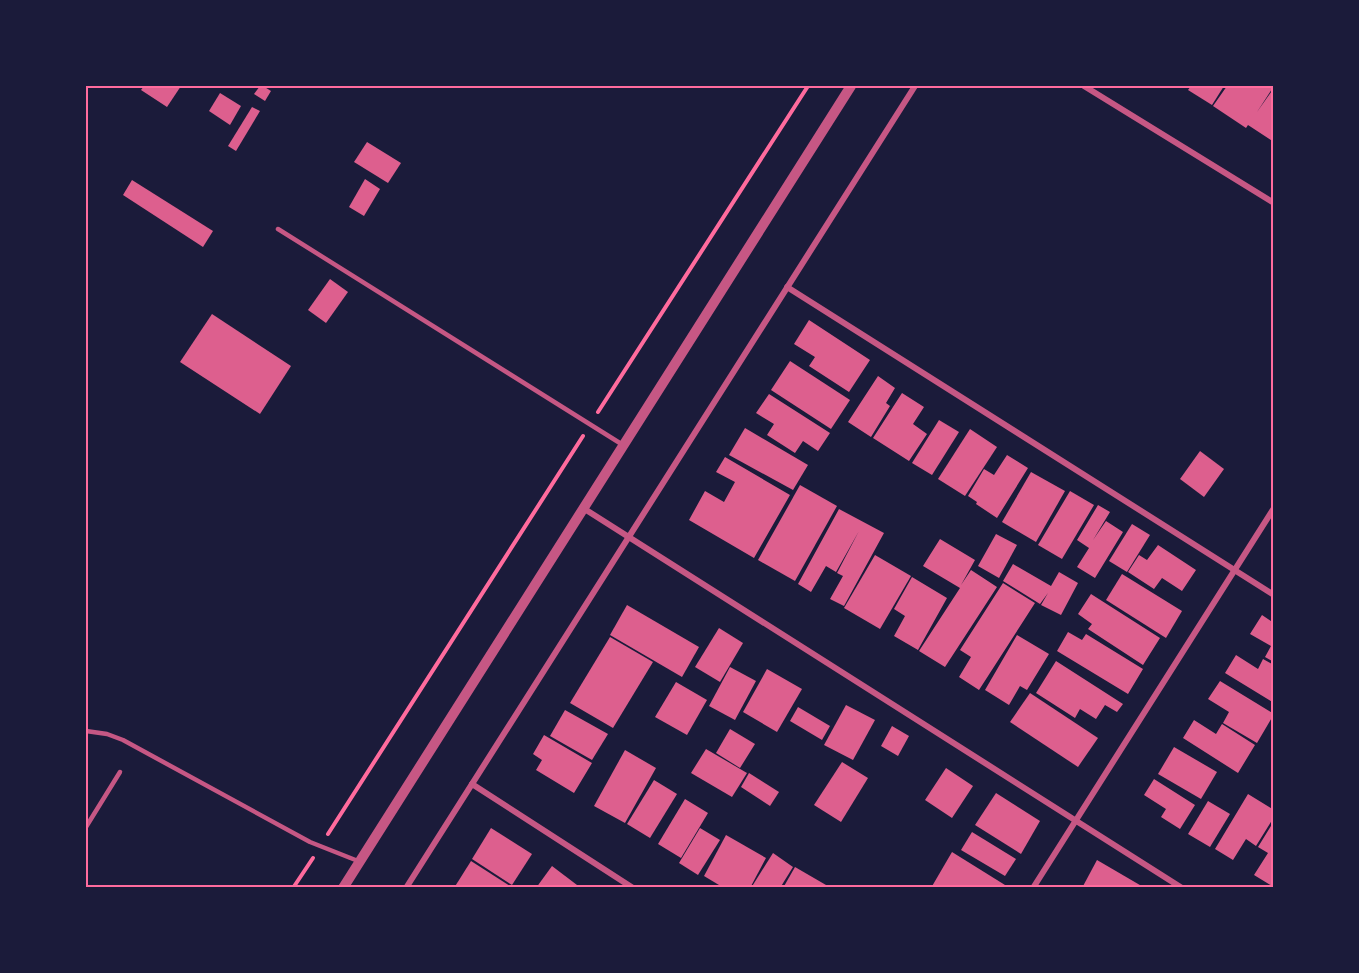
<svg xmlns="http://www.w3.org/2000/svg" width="1359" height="973" font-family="Poppins,sans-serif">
  <rect width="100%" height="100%" fill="#1b1b3a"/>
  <g fill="#dd5f8e">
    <path d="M144,86H181L167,107L141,90Z"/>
    <path d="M260,86H263L271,91L265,101L254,94Z"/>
    <path d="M1191,86H1224L1212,105L1188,90Z"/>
    <path d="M1227,86H1274L1257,112L1274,88V142L1248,125L1246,128L1213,106Z"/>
    <path d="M220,93L241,106L230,125L209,111Z"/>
    <path d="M252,107L260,111L236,151L228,146Z"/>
    <path d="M367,142L401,163L388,183L354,162Z"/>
    <path d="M365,179L380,189L364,216L349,207Z"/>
    <path d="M132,180L213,231L203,247L123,195Z"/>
    <path d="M330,279L348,292L326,323L308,310Z"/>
    <path d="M212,314L291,366L260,414L180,362Z"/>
    <path d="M809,320L870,360L849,392L809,366L815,357L794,344Z"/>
    <path d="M790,361L850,400L831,429L771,390Z"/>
    <path d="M878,376L895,388L886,403L890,406L871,437L848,422Z"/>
    <path d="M902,393L924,407L913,424L927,434L909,461L873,438Z"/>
    <path d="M769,394L830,433L818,451L803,441L795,453L767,435L774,424L756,413Z"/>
    <path d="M939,420L959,432L932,475L912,463Z"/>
    <path d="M745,428L808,465L793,490L729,455Z"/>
    <path d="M970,429L997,447L965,496L938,479Z"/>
    <path d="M1200,451L1224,469L1204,497L1180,479Z"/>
    <path d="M1007,455L1028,468L997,518L976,504L977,502L968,496L984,469L994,475Z"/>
    <path d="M725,457L790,495L754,558L689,520L705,491L724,502L735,482L716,472Z"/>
    <path d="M1031,472L1065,491L1036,542L1002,522Z"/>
    <path d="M800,485L837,506L795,581L758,560Z"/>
    <path d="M1070,491L1094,505L1062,559L1038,545Z"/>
    <path d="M1098,505L1110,512L1093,540L1106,521L1123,532L1095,578L1077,567L1089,548L1077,540Z"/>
    <path d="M839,509L884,533L844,606L830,599L843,576L837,573L859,531L836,572L826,566L811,592L798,584Z"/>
    <path d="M1132,524L1150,535L1127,572L1109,561Z"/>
    <path d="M996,534L1017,545L999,578L978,566Z"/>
    <path d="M940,539L975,560L961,585L971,570L997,587L945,667L919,651L960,588L923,566Z"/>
    <path d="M1158,545L1196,570L1182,591L1162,578L1154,589L1128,572L1139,555L1147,560Z"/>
    <path d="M875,555L911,576L880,629L844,608Z"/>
    <path d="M1013,564L1051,586L1059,572L1078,583L1061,615L1041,605L1048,593L1040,604L1003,581Z"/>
    <path d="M1122,574L1182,611L1166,638L1106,600Z"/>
    <path d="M912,577L947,598L918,650L894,636L905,616L894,609Z"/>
    <path d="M1003,583L1035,603L979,690L959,677L971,657L960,650Z"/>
    <path d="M1091,594L1160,638L1143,665L1088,629L1092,624L1078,614Z"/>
    <path d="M627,605L699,647L682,677L610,635Z"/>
    <path d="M1262,615L1274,623V662L1265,657L1271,646L1250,634Z"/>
    <path d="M719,628L743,643L720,682L695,667Z"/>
    <path d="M1068,632L1082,640L1086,634L1143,669L1128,694L1057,651Z"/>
    <path d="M1017,635L1049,654L1027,690L1020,686L1009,705L985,690Z"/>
    <path d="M610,637L653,662L613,728L570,703Z"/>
    <path d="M1236,655L1258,669L1263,659L1274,665V703L1225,673Z"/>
    <path d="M1056,661L1123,704L1117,712L1105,705L1096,719L1080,709L1075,718L1036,693Z"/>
    <path d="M730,667L756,681L735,720L709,706Z"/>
    <path d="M767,669L802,689L777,732L743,712Z"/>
    <path d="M1220,681L1274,714L1257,743L1223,723L1229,712L1208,699Z"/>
    <path d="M676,682L707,700L687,735L655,717Z"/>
    <path d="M1030,693L1098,738L1078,767L1010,722Z"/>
    <path d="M846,705L875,720L853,760L824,745Z"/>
    <path d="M798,707L830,726L822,740L790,721Z"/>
    <path d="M565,710L608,734L592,760L550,736Z"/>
    <path d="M1194,720L1216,734L1222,724L1255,745L1238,773L1183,738Z"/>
    <path d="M892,726L909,736L898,756L881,746Z"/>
    <path d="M730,729L755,744L740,768L716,753Z"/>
    <path d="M544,735L592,763L574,793L536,770L542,760L533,754Z"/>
    <path d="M1174,747L1217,772L1201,799L1158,774Z"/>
    <path d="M706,749L747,773L732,797L691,773Z"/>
    <path d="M625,750L656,768L625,823L594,806Z"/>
    <path d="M842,762L868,778L841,822L814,805Z"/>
    <path d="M946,768L973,786L952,818L925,800Z"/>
    <path d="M749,773L779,792L770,806L741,787Z"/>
    <path d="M1154,779L1195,805L1180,829L1161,817L1166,809L1144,795Z"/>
    <path d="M654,780L677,794L650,838L627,824Z"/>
    <path d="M996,793L1040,821L1021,854L975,825Z"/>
    <path d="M1248,794L1274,810V817L1256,846L1246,839L1233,860L1215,849Z"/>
    <path d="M685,799L708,813L681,858L658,844Z"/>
    <path d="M1208,801L1230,814L1210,847L1188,834Z"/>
    <path d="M1274,821V884L1272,886L1254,875L1268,853L1258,847Z"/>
    <path d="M491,828L532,854L512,885L472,859Z"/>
    <path d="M700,828L720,840L698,875L679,863Z"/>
    <path d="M972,832L1016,859L1005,876L961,850Z"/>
    <path d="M726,835L766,858L750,888H724L704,876Z"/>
    <path d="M952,852L1005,885L1004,888H931Z"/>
    <path d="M773,853L793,867L780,888H751Z"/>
    <path d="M1097,860L1145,888H1082Z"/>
    <path d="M471,861L513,888H454Z"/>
    <path d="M552,866L577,885L575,888H536Z"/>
    <path d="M795,867L826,885L825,888H783Z"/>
  </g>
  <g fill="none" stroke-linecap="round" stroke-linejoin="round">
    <g stroke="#ff6b9d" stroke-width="4">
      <path d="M598,412L808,86"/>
      <path d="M328,834L583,436"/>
      <path d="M293,888L313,858"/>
    </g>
    <g stroke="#c65784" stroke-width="4.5">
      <path d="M278,229L623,445"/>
      <path d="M86,731L107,734L123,740L310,842L358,861"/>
      <path d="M86,827L120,772"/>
    </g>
    <g stroke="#c65784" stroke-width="6">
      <path d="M1084,86L1274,203"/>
      <path d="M787,287L1274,595"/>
      <path d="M583,508L1182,888"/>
      <path d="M472,784L633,888"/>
      <path d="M406,888L915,86"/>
      <path d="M1033,888L1274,508"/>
    </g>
    <path stroke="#c65784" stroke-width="10" d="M343,888L851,86"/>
  </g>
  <rect width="1359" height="973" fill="none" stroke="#1b1b3a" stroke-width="174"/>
  <rect x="87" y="87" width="1185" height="799" fill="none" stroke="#ff6b9d" stroke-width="2"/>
</svg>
